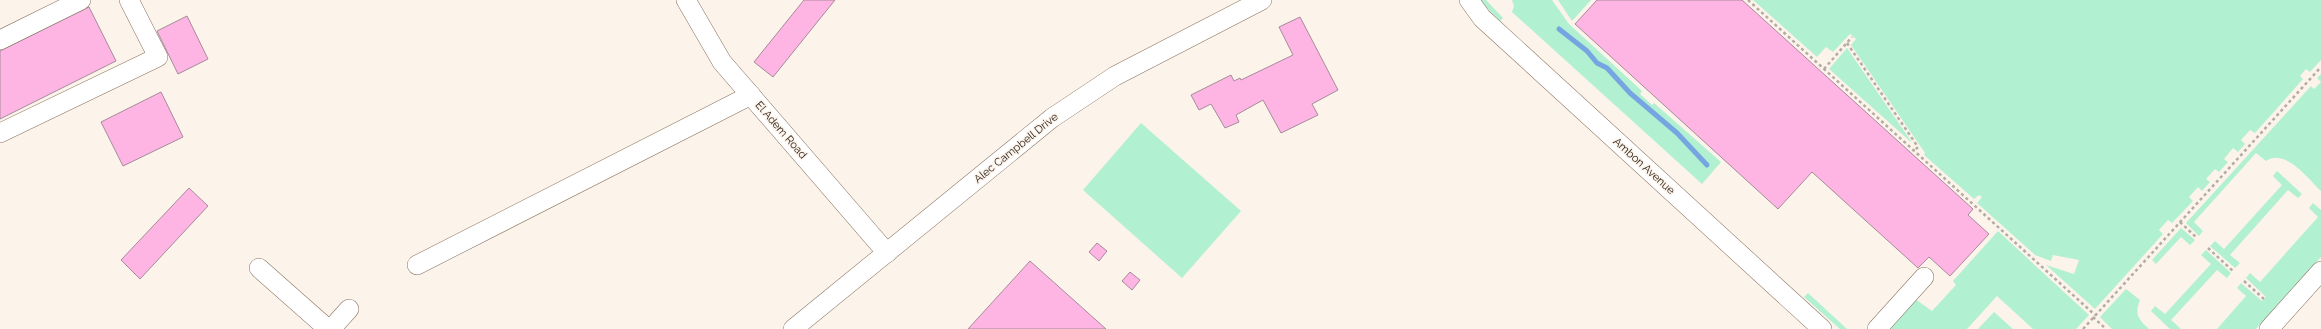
<svg xmlns="http://www.w3.org/2000/svg" width="2321" height="329" font-family="Raleway,sans-serif">
  <rect width="100%" height="100%" fill="#fcf3ea"/>
  <g fill="#b1f1d1">
    <path d="M1479,0H1486L1503,18L1500,21Z"/>
    <path d="M1512,0H1552L1569,24L1642,91L1640,94L1652,105L1654,103L1721,162L1702,184L1512,12L1514,6Z"/>
    <path d="M1558,0H1591L1572,21Z"/>
    <path d="M1753,0H2321V60L2310,72L2306,69L2300,76L2303,79L2255,133L2250,130L2241,140L2245,144L2238,152L2233,148L2224,159L2228,162L2219,172L2215,169L2206,179L2210,182L2202,191L2198,187L2189,197L2193,201L2172,223L2168,220L2159,230L2163,234L2095,309L2046,265L2074,274L2079,260L2053,255L2051,261L2035,255L1977,203L1982,197L1979,195L1974,199L1924,155L1925,153L1851,45L1856,39L1850,34L1833,52L1826,47L1817,57Z"/>
    <path d="M1847,48L1911,141V142L1829,69Z"/>
    <path d="M2321,74V191C2308,179 2286,148 2266,161L2256,153L2194,222L2203,231L2199,236L2186,223L2311,86L2314,89L2321,82L2317,78Z"/>
    <path d="M1141,123L1241,211L1182,278L1083,190Z"/>
    <path d="M2277,171L2302,194L2298,198L2288,190L2230,255L2240,263L2235,268L2210,246L2215,241L2224,249L2282,185L2273,176Z"/>
    <path d="M2313,203L2321,210V257L2256,329H2217L2246,296L2237,288L2241,283L2262,301L2266,297L2246,278L2250,273L2260,282L2318,217L2309,208Z"/>
    <path d="M2181,228L2195,240L2190,245L2181,237L2156,264L2152,260Z"/>
    <path d="M1998,231L2089,315L2076,329H2033L1997,296L1967,329H1887L1915,299L1932,311L1956,285L1953,281Z"/>
    <path d="M2206,250L2231,273L2227,278L2217,270L2171,320L2181,329H2170L2151,311L2155,306L2165,314L2211,264L2201,255Z"/>
    <path d="M2126,289L2140,300C2134,314 2139,320 2149,329H2112L2100,317Z"/>
    <path d="M1808,293L1847,329H1840L1804,297Z"/>
    <path d="M1994,312L2013,329H1978Z"/>
  </g>
  <g fill="none" stroke-linecap="round" stroke-linejoin="round">
    <path stroke="#77a5e1" stroke-width="5" d="M1559,29L1587,51L1597,63L1607,68L1630,93L1677,133L1707,165"/>
  </g>
  <g fill="#feb5e3" stroke="#a58b9a">
    <path d="M804,0H835L773,77L754,62Z"/>
    <path d="M1597,0H1742L1973,209L1968,215L1989,234L1950,276L1929,257L1918,268L1812,172L1778,209L1575,24Z"/>
    <path d="M89,7L116,61L0,119V51Z"/>
    <path d="M187,16L208,59L178,74L157,31Z"/>
    <path d="M1300,17L1338,90L1312,104L1318,115L1281,133L1263,100L1236,115L1239,122L1225,128L1211,104L1199,110L1191,95L1231,75L1234,81L1240,78L1241,80L1293,55L1279,27Z"/>
    <path d="M161,92L183,137L123,166L101,122Z"/>
    <path d="M189,188L208,206L140,279L121,260Z"/>
    <path d="M1097,243L1107,251L1099,261L1089,252Z"/>
    <path d="M1030,261L1106,329H968Z"/>
    <path d="M1130,272L1140,280L1132,290L1122,281Z"/>
  </g>
  <g fill="none" stroke-linecap="round" stroke-linejoin="round">
    <defs>
      <g id="minor">
        <path d="M686,0L722,62L887,253"/>
        <path d="M1469,0L1482,18L1822,329"/>
        <path d="M0,40L81,0"/>
        <path d="M0,133L158,57L129,0"/>
        <path d="M417,265L751,95"/>
        <path d="M259,268L328,329"/>
        <path d="M331,329L349,309"/>
        <path d="M793,329L1052,118L1115,76L1262,0"/>
        <path d="M1877,329L1924,277"/>
        <path d="M2269,329L2321,271"/>
      </g>
    </defs>
    <use href="#minor" stroke="#887360" stroke-width="20"/>
    <g stroke="#b4aca3" stroke-width="2.5" stroke-dasharray="3 3" stroke-linecap="butt">
      <path d="M1748,0L2095,315"/>
      <path d="M1847,43L1918,147L1914,151"/>
      <path d="M1824,69L1852,37"/>
      <path d="M2180,222L2197,238"/>
      <path d="M2208,248L2233,271"/>
      <path d="M2244,281L2264,299"/>
      <path d="M2093,317L2106,329"/>
      <path d="M2083,329L2321,67"/>
    </g>
    <use href="#minor" stroke="#fff" stroke-width="19"/>
  </g>
  <g text-anchor="middle" dominant-baseline="central" stroke-width="3" stroke-linejoin="round" paint-order="stroke">
    <g font-size="11" fill="#2b231b" stroke="#fcf3ea">
      <text transform="translate(781 130) rotate(49)">El Adem Road</text>
      <text transform="translate(1016 148) rotate(-39)">Alec Campbell Drive</text>
      <text transform="translate(1644 166) rotate(42)">Ambon Avenue</text>
    </g>
  </g>
</svg>
